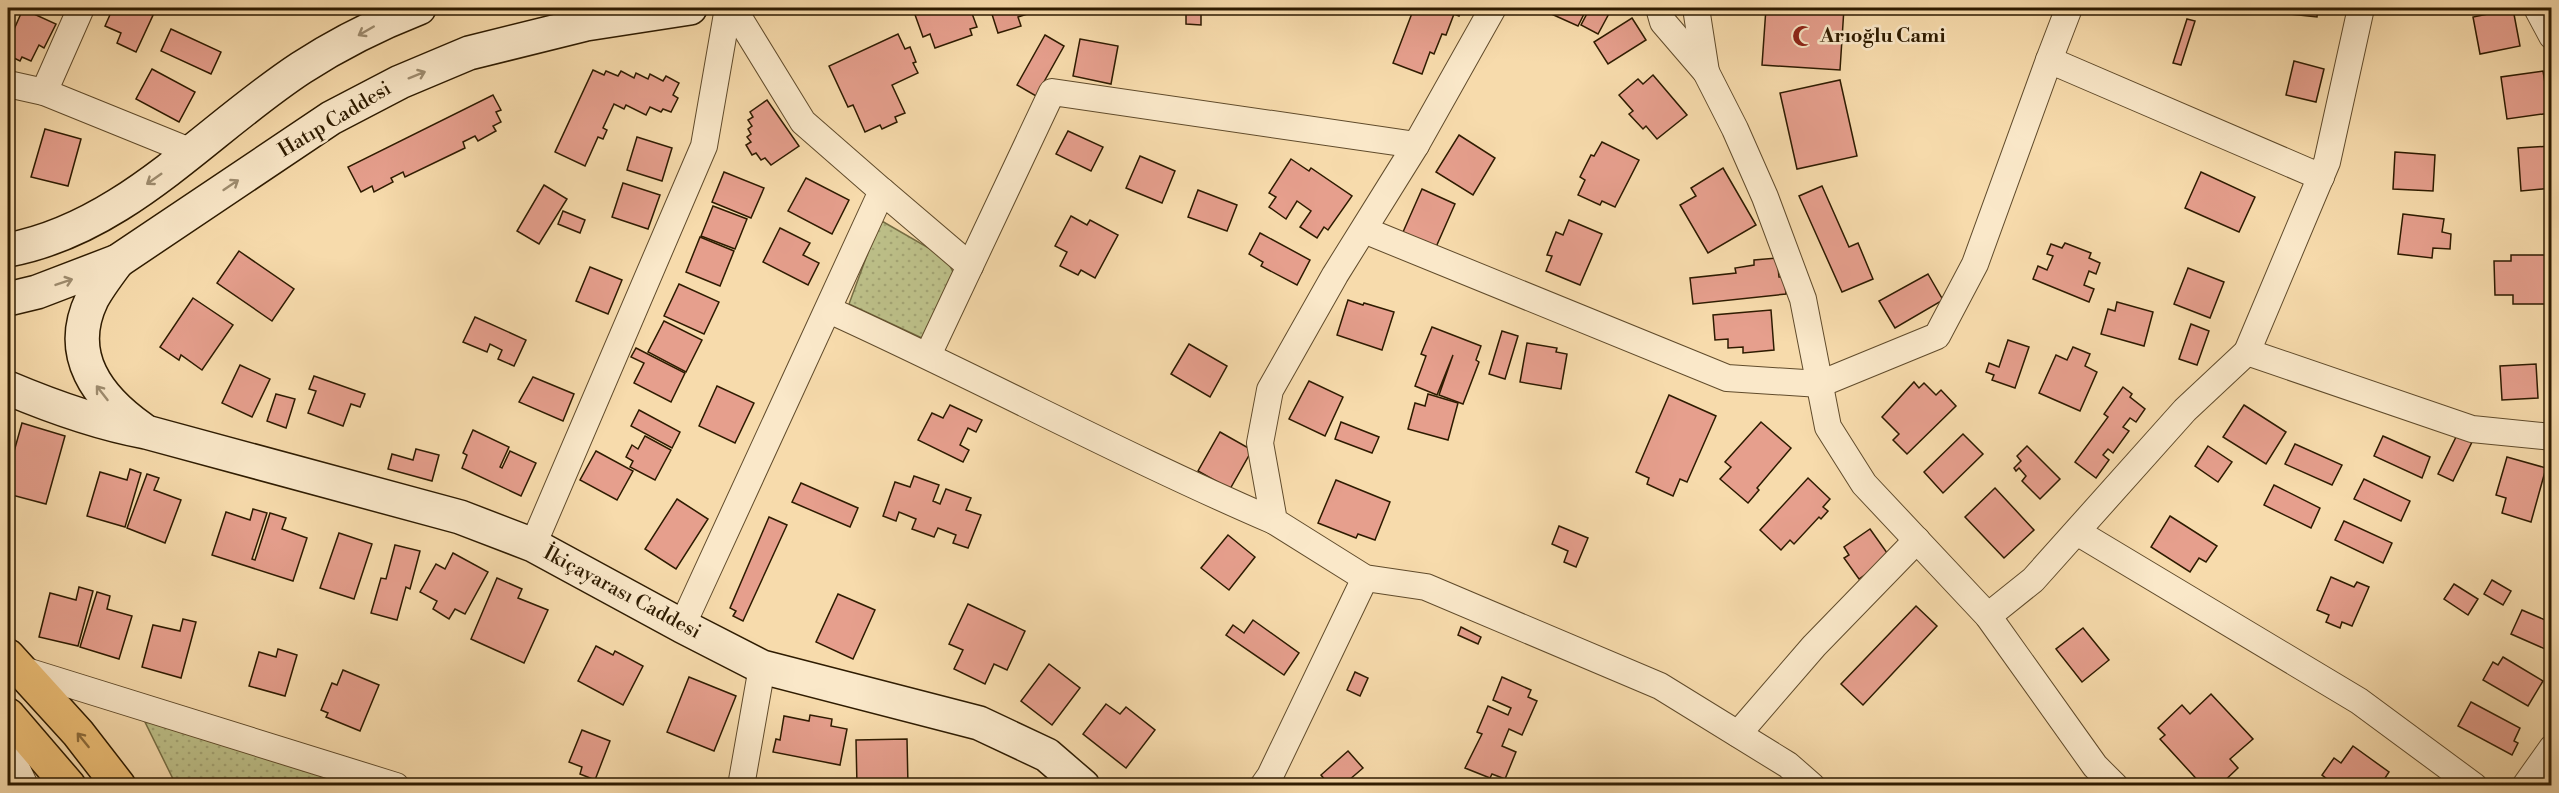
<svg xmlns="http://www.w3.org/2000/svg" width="2559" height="793" font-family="'Libre Bodoni',serif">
  <defs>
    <pattern id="park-dots" width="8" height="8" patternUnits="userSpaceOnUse" patternTransform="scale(1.5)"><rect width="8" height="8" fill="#bdc089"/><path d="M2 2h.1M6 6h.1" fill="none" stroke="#a3a474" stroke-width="1.8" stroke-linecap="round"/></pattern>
  </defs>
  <rect width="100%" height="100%" fill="#f7dbac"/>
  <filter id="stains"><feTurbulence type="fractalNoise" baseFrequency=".00333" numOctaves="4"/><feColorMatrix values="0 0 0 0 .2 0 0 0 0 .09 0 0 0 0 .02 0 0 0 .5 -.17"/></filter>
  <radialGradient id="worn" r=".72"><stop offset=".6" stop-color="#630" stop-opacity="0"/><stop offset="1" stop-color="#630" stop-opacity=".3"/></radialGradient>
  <g fill="url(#park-dots)" stroke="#766e44" stroke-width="1.5">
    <path d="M880,220L946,258L954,274L924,339L849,304Z"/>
    <path d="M143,718L352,786L176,785Z"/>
  </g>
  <g fill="#e69f8d" stroke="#2e1b00" stroke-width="1.5">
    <path d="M113,8H144L154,13L136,52L117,43L121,33L105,26Z"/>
    <path d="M927,8H970L977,27L970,29L972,35L935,48L930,34L923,37L914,12Z"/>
    <path d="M990,8H1046L1018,17L1021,26L998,33Z"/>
    <path d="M1186,8H1209H1201V25L1186,24Z"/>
    <path d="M1414,8H1462L1459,16L1454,14L1446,35L1442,34L1434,54L1430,52L1422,74L1393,63Z"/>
    <path d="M1538,8H1587L1578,26Z"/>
    <path d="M1590,8H1612L1598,34L1581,25Z"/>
    <path d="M1766,8H1844L1840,70L1762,65Z"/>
    <path d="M2291,8H2318L2317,17L2290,14Z"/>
    <path d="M23,9L56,24L44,48L39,45L31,61L22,57L20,61L8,55V43Z"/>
    <path d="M2513,9L2520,46L2480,54L2473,17Z"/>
    <path d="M1632,18L1646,40L1608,64L1594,42Z"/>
    <path d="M2187,19L2195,21L2181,65L2173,63Z"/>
    <path d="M171,29L221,52L211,74L161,51Z"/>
    <path d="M898,34L905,49L910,47L916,62L913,63L918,73L892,85L905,113L895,117L897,122L882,129L880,125L865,132L853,105L848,107L829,66Z"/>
    <path d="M1045,35L1064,46L1036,96L1017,85Z"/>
    <path d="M1080,39L1118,46L1111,84L1073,76Z"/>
    <path d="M2294,61L2324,69L2316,102L2286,95Z"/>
    <path d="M152,69L195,92L179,122L136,99Z"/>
    <path d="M593,70L604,75L606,71L618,76L621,71L634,78L636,73L648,79L650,74L663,81L666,76L679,83L673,95L678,98L671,112L663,109L661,112L650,107L646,115L626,105L624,109L614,104L603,128L607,130L603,139L598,137L585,166L555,152Z"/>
    <path d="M2543,71L2550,113L2507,119L2501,77Z"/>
    <path d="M1653,75L1687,115L1657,139L1646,126L1643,129L1629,114L1633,111L1619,95L1638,79L1643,84Z"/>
    <path d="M1840,80L1857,156L1797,169L1780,93Z"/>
    <path d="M493,95L501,110L496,112L501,122L493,126L496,131L478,141L475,136L463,142L465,148L405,177L403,172L391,178L393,182L374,192L372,186L361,192L348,167Z"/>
    <path d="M767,100L799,146L771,165L765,158L761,160L756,153L752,155L746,145L751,142L747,137L751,134L748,129L752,126L748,120L753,117L750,112Z"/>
    <path d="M45,129L81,139L68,186L31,177Z"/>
    <path d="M1068,131L1103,147L1091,171L1056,154Z"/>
    <path d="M1459,135L1495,158L1473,195L1436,172Z"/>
    <path d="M637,137L672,148L662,181L627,170Z"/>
    <path d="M1602,142L1639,160L1615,207L1602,201L1600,205L1578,195L1585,180L1580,177L1591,155L1594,156Z"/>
    <path d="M2552,146V188L2521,191L2518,148Z"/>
    <path d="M2395,152L2435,155L2433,191L2393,189Z"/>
    <path d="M1140,156L1175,171L1162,203L1126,188Z"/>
    <path d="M1291,159L1309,171L1311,168L1352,196L1328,230L1324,227L1317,238L1300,227L1311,211L1297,201L1286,219L1269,207L1276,197L1269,193Z"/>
    <path d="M1723,168L1756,225L1708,253L1680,205L1696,196L1691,188Z"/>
    <path d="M724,172L764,188L751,218L712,202Z"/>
    <path d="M2201,172L2255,197L2239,232L2185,208Z"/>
    <path d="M806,178L849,200L832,234L788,211Z"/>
    <path d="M623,183L660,195L648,229L612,217Z"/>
    <path d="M544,185L567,199L539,244L517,231Z"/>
    <path d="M1822,186L1849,247L1858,243L1873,279L1842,292L1799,196Z"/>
    <path d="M1422,189L1455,204L1436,247L1403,232Z"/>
    <path d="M1198,190L1237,205L1227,231L1188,217Z"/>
    <path d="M713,206L747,219L735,249L701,236Z"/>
    <path d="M563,211L585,220L580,233L558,224Z"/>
    <path d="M2403,214L2444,219L2442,232L2451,234L2450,249L2433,248L2432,258L2398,254Z"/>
    <path d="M1071,216L1087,225L1090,220L1118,235L1095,278L1081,270L1078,275L1060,266L1067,252L1055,246Z"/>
    <path d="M1569,220L1602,234L1580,285L1546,271L1552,256L1547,255L1556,232L1563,235Z"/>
    <path d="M780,228L810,243L803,255L819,263L808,285L763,262Z"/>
    <path d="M1260,233L1310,260L1297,285L1261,266L1263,262L1249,254Z"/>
    <path d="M700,237L734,251L720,286L686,272Z"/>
    <path d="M2065,243L2091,253L2089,258L2100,263L2096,274L2089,271L2084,285L2094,289L2089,302L2033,279L2038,266L2047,270L2053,256L2047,254L2051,244L2062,248Z"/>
    <path d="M239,251L294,289L272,321L217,283Z"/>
    <path d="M2511,255H2552V304H2513V295H2495L2494,261H2511Z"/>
    <path d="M1777,258L1779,277H1784L1786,294L1693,304L1690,278L1736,273L1735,268L1754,265V260Z"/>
    <path d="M590,267L622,280L608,314L576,301Z"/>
    <path d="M2188,268L2224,282L2210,318L2174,304Z"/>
    <path d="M1928,274L1943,300L1895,328L1879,301Z"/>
    <path d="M679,284L719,302L704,334L664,316Z"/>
    <path d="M193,298L233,325L202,370L181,355L179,360L160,347Z"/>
    <path d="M1348,300L1363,305L1364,303L1394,312L1382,350L1337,335Z"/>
    <path d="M2117,302L2153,312L2144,346L2101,334L2108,309L2115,311Z"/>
    <path d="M1771,310L1774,350L1743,353V347L1728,348V339L1715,340L1713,315Z"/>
    <path d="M475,317L526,340L514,366L498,359L502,350L490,344L487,352L463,342Z"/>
    <path d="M664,321L702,340L686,372L648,352Z"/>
    <path d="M2191,324L2209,331L2197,365L2179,359Z"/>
    <path d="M1432,327L1481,346L1476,360L1479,362L1463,404L1439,395L1453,355L1437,395L1415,386L1426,356L1421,354Z"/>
    <path d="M1502,331L1518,336L1505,379L1489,374Z"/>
    <path d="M2008,340L2029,347L2015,388L1992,380L1994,375L1986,372L1989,363L1999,367Z"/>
    <path d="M1527,343L1557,348L1556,352L1567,354L1561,389L1520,382Z"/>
    <path d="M1189,344L1227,366L1210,397L1171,374Z"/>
    <path d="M2073,347L2090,354L2085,366L2097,372L2080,411L2039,393L2056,355L2067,360Z"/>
    <path d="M636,348L685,373L671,402L634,383L644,363L631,357Z"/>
    <path d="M2536,364L2538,398L2502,400L2500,366Z"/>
    <path d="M240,365L270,379L252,417L222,403Z"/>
    <path d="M314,376L365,394L360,407L351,404L343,426L308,413L316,391L309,389Z"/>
    <path d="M533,377L574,394L563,421L519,402Z"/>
    <path d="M1309,381L1343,397L1325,436L1289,419Z"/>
    <path d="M1914,382L1919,388L1924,383L1936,395L1941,390L1956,406L1907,454L1893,440L1899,434L1882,417Z"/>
    <path d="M717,386L754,403L735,443L699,426Z"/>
    <path d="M2123,387L2132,394L2130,397L2145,409L2136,422L2130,418L2123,427L2129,431L2113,453L2108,449L2103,455L2109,460L2096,478L2075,462L2108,417L2104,414Z"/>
    <path d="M276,394L295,399L286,428L267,421Z"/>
    <path d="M1428,394L1458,403L1448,440L1408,429L1415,403L1425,406Z"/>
    <path d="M1669,395L1716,416L1687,482L1680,479L1673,496L1647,484L1649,478L1636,472Z"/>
    <path d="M950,405L982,420L976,432L968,428L960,445L969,450L963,462L918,440L932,413L943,418Z"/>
    <path d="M2244,405L2286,432L2266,464L2223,437Z"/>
    <path d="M639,410L680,432L672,448L631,426Z"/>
    <path d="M1341,422L1379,437L1372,453L1335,439Z"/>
    <path d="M1761,422L1791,448L1757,488L1759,490L1748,503L1720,479L1731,467L1725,462Z"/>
    <path d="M22,423L65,436L46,504L8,494V473Z"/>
    <path d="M473,430L509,447L500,467L502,468L510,451L536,463L521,496L462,468L467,455L463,453Z"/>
    <path d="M1220,432L1252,450L1230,489L1198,471Z"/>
    <path d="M1963,434L1983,454L1943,493L1924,472Z"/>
    <path d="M2457,435L2472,442L2453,481L2438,474Z"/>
    <path d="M645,436L671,450L655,480L630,467L633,461L626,457L632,445L638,449Z"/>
    <path d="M2383,436L2430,457L2422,478L2374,456Z"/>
    <path d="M2295,444L2342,465L2332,485L2285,464Z"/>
    <path d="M2027,446L2060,479L2040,499L2022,481L2026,476L2019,468L2016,471L2014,468L2021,461L2017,456Z"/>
    <path d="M2208,446L2232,462L2218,482L2195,466Z"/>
    <path d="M416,449L439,455L432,481L388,469L392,454L413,460Z"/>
    <path d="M596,451L633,471L617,500L580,480Z"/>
    <path d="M2507,457L2546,468L2531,522L2502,513L2506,498L2496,495Z"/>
    <path d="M130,469L141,473L125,527L87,516L100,472L127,480Z"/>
    <path d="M147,474L159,478L154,490L181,500L165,543L127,528Z"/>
    <path d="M914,476L939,485L933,501L940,504L946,489L971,498L966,510L981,515L968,548L953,543L956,535L938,528L934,537L912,529L916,519L899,512L896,521L883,516L895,482L910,487Z"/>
    <path d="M1808,478L1830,499L1823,507L1828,511L1821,519L1819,517L1794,544L1790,540L1781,550L1760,530Z"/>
    <path d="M2364,479L2410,501L2401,521L2354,499Z"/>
    <path d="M1336,480L1390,502L1375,540L1358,534L1356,538L1318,523Z"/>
    <path d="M801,483L858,508L850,527L792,502Z"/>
    <path d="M2274,485L2320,508L2311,528L2264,505Z"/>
    <path d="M1995,488L2034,530L2004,558L1965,517Z"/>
    <path d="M677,499L708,519L676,569L645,549Z"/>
    <path d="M253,509L267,513L252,559L255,560L270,513L286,518L282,529L307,538L293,581L212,555L226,512L250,520Z"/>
    <path d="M2170,516L2217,546L2206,562L2199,558L2190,572L2151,547Z"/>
    <path d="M769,517L787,525L743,621L733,616L736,611L730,608Z"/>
    <path d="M2344,521L2392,543L2383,563L2335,540Z"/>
    <path d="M1559,526L1588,538L1576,567L1564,562L1568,551L1552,544Z"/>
    <path d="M1870,529L1890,557L1859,579L1844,558L1849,555L1844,547Z"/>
    <path d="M339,533L372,544L354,599L320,588Z"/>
    <path d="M1228,535L1255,557L1229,590L1201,568Z"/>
    <path d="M395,545L420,551L410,589L406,587L397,620L371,613L381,578L386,579Z"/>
    <path d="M453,553L488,572L465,614L455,609L449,619L433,609L437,601L420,592L436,564L445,569Z"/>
    <path d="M2331,577L2354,587L2357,582L2369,587L2352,626L2342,622L2340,628L2326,622L2329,615L2317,610Z"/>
    <path d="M497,578L522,589L518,598L548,610L524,663L471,639Z"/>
    <path d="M2492,580L2511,591L2503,605L2484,594Z"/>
    <path d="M2454,584L2478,599L2468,615L2444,599Z"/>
    <path d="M79,587L93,591L78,646L39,637L50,593L76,600Z"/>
    <path d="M97,592L110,596L107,609L132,616L119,659L80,647Z"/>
    <path d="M838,594L875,610L853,659L816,642Z"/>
    <path d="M968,604L1025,631L1007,670L994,664L985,684L954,669L963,650L949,644Z"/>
    <path d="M1916,606L1937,626L1863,705L1841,684Z"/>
    <path d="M2522,610L2552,623V652L2511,634Z"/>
    <path d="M183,619L196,622L181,678L142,667L153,625L180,631Z"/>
    <path d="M1253,620L1299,653L1284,675L1226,635L1233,625L1244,633Z"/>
    <path d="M1461,627L1481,637L1478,644L1458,635Z"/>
    <path d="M2083,628L2109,660L2082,682L2056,649Z"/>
    <path d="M596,646L613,655L615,651L643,666L623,705L578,681Z"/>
    <path d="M278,649L297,655L285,696L249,686L259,652L276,657Z"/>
    <path d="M2503,657L2543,681L2528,706L2483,680L2493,662L2498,665Z"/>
    <path d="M1049,664L1080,688L1052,725L1021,701Z"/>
    <path d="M343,670L379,685L360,731L326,717L328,713L321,710L332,683L337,685Z"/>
    <path d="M1355,672L1368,678L1360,696L1347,690Z"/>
    <path d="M689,677L736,696L714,751L667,732Z"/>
    <path d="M1502,677L1531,690L1528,697L1537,701L1522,735L1509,729L1502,746L1516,752L1505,779L1492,774L1490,778L1465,768L1482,734L1477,732L1488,706L1508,715L1511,708L1493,700Z"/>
    <path d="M2211,694L2253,739L2230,759L2238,768L2219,786H2212L2207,780L2202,785L2160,739L2165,735L2158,728L2182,705L2190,714Z"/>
    <path d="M2471,702L2520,728L2514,741L2518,743L2512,755L2458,726Z"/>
    <path d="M1106,704L1120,714L1126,707L1155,730L1126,768L1083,734Z"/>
    <path d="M810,715L832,719L831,726L847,729L840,765L773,752L776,739L780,740L784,716L809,721Z"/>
    <path d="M582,730L610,741L595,780L580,774L582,767L569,762Z"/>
    <path d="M907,739L908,786H857L856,740Z"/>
    <path d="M2353,746L2389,772L2385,778L2395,786H2336L2322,775L2334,758L2341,763Z"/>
    <path d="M1348,751L1363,768L1342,786H1330L1321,775Z"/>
  </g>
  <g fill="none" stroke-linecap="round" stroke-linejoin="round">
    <defs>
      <g id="street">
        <path d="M733,8L803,122L882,191"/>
        <path d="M1493,8L1416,145L1335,275L1270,390L1260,443L1274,521L1365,578L1426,587L1660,686L1788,765L1812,786"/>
        <path d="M1659,8L1663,22L1706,72L1735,129L1765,197L1803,299L1828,427L1864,484L1988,616L2095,766L2115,786"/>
        <path d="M1696,8L1706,72"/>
        <path d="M2361,8L2327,162L2247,352L2472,429L2552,437"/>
        <path d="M2537,8L2552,36"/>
        <path d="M2049,60L2069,8"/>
        <path d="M8,84L44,92L192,152"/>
        <path d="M44,92L81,8"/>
        <path d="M1364,230L1727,378L1820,384L1937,336L1975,264L2049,60L2321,177"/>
        <path d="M829,310C979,378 1123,456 1274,521"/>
        <path d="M928,355L1052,92L1416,145"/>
        <path d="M2077,532L2359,701L2474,786"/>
        <path d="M533,545L704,146L728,8"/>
        <path d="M1988,616L2033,580L2185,410L2247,352"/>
        <path d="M682,626L882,191L970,266"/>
        <path d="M20,669L396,786"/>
        <path d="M1738,734L1814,646L1917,540"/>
        <path d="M8,750L25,786"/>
        <path d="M741,786L762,667"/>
        <path d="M1263,786L1270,776L1365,578"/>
        <path d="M2525,786L2552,748"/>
      </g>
      <g id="secondary">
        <path d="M8,250C125,228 205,131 301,68C338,44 378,24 419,8"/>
        <path d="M118,261C109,273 99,286 92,299C65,355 98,398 142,429"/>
        <path d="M8,299L37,292L118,261L331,118L400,82L469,53L586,24L690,8"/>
        <path d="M8,388C53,407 97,423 146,432L460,517L533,545L682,626L762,667L979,723L1047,755L1083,786"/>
      </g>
      <g id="primary">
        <path d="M8,656L78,733L119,786"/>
        <path d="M8,715L69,786"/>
      </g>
    </defs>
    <use href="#street" stroke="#604b2b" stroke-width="28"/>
    <use href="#secondary" stroke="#2e1b00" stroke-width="36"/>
    <use href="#primary" stroke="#2e1b00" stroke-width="36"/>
    <use href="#street" stroke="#fae8c9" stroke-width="26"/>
    <use href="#secondary" stroke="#fae8c9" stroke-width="33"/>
    <use href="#primary" stroke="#ecbe76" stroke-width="33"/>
  </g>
  <defs><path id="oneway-shaft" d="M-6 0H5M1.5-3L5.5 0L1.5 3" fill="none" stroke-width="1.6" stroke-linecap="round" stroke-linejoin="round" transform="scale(1.5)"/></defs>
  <g stroke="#9e8c6f">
    <use href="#oneway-shaft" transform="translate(366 31) rotate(150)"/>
    <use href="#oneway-shaft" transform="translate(417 75) rotate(-22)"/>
    <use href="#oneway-shaft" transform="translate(154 179) rotate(145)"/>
    <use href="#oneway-shaft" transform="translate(231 185) rotate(-34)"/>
    <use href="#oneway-shaft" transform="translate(64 282) rotate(-19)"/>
    <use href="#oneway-shaft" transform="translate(102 393) rotate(-128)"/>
  </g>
  <use stroke="#8d6c3b" href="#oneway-shaft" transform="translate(83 740) rotate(-129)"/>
  <defs>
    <symbol id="mosque-bare" viewBox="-9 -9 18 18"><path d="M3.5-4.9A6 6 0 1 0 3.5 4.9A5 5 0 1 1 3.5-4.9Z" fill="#8f2418" stroke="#fae8c9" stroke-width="2.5" paint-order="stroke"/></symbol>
  </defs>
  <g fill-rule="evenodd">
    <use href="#mosque-bare" x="1788" y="21" width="30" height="30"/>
  </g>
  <g text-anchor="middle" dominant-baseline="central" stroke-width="5" stroke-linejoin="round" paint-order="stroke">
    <g font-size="20" font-weight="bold" fill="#2e1b00" stroke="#fae8c9" text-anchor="start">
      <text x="1820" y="36">Arıoğlu Cami</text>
    </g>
    <g font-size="20" fill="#2e1b00" stroke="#fae8c9">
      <text transform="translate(335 120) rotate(-31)">Hatıp Caddesi</text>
      <text transform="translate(622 593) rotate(28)">İkiçayarası Caddesi</text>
    </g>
  </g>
  <rect width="2559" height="793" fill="none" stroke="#f7dbac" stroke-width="30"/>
  <rect x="9" y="9" width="2541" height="775" fill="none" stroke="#2e1b00" stroke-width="3"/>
  <rect x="15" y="15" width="2529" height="763" fill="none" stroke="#2e1b00" stroke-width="1.5"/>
  <rect width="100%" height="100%" filter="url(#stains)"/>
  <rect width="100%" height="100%" fill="url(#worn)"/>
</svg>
